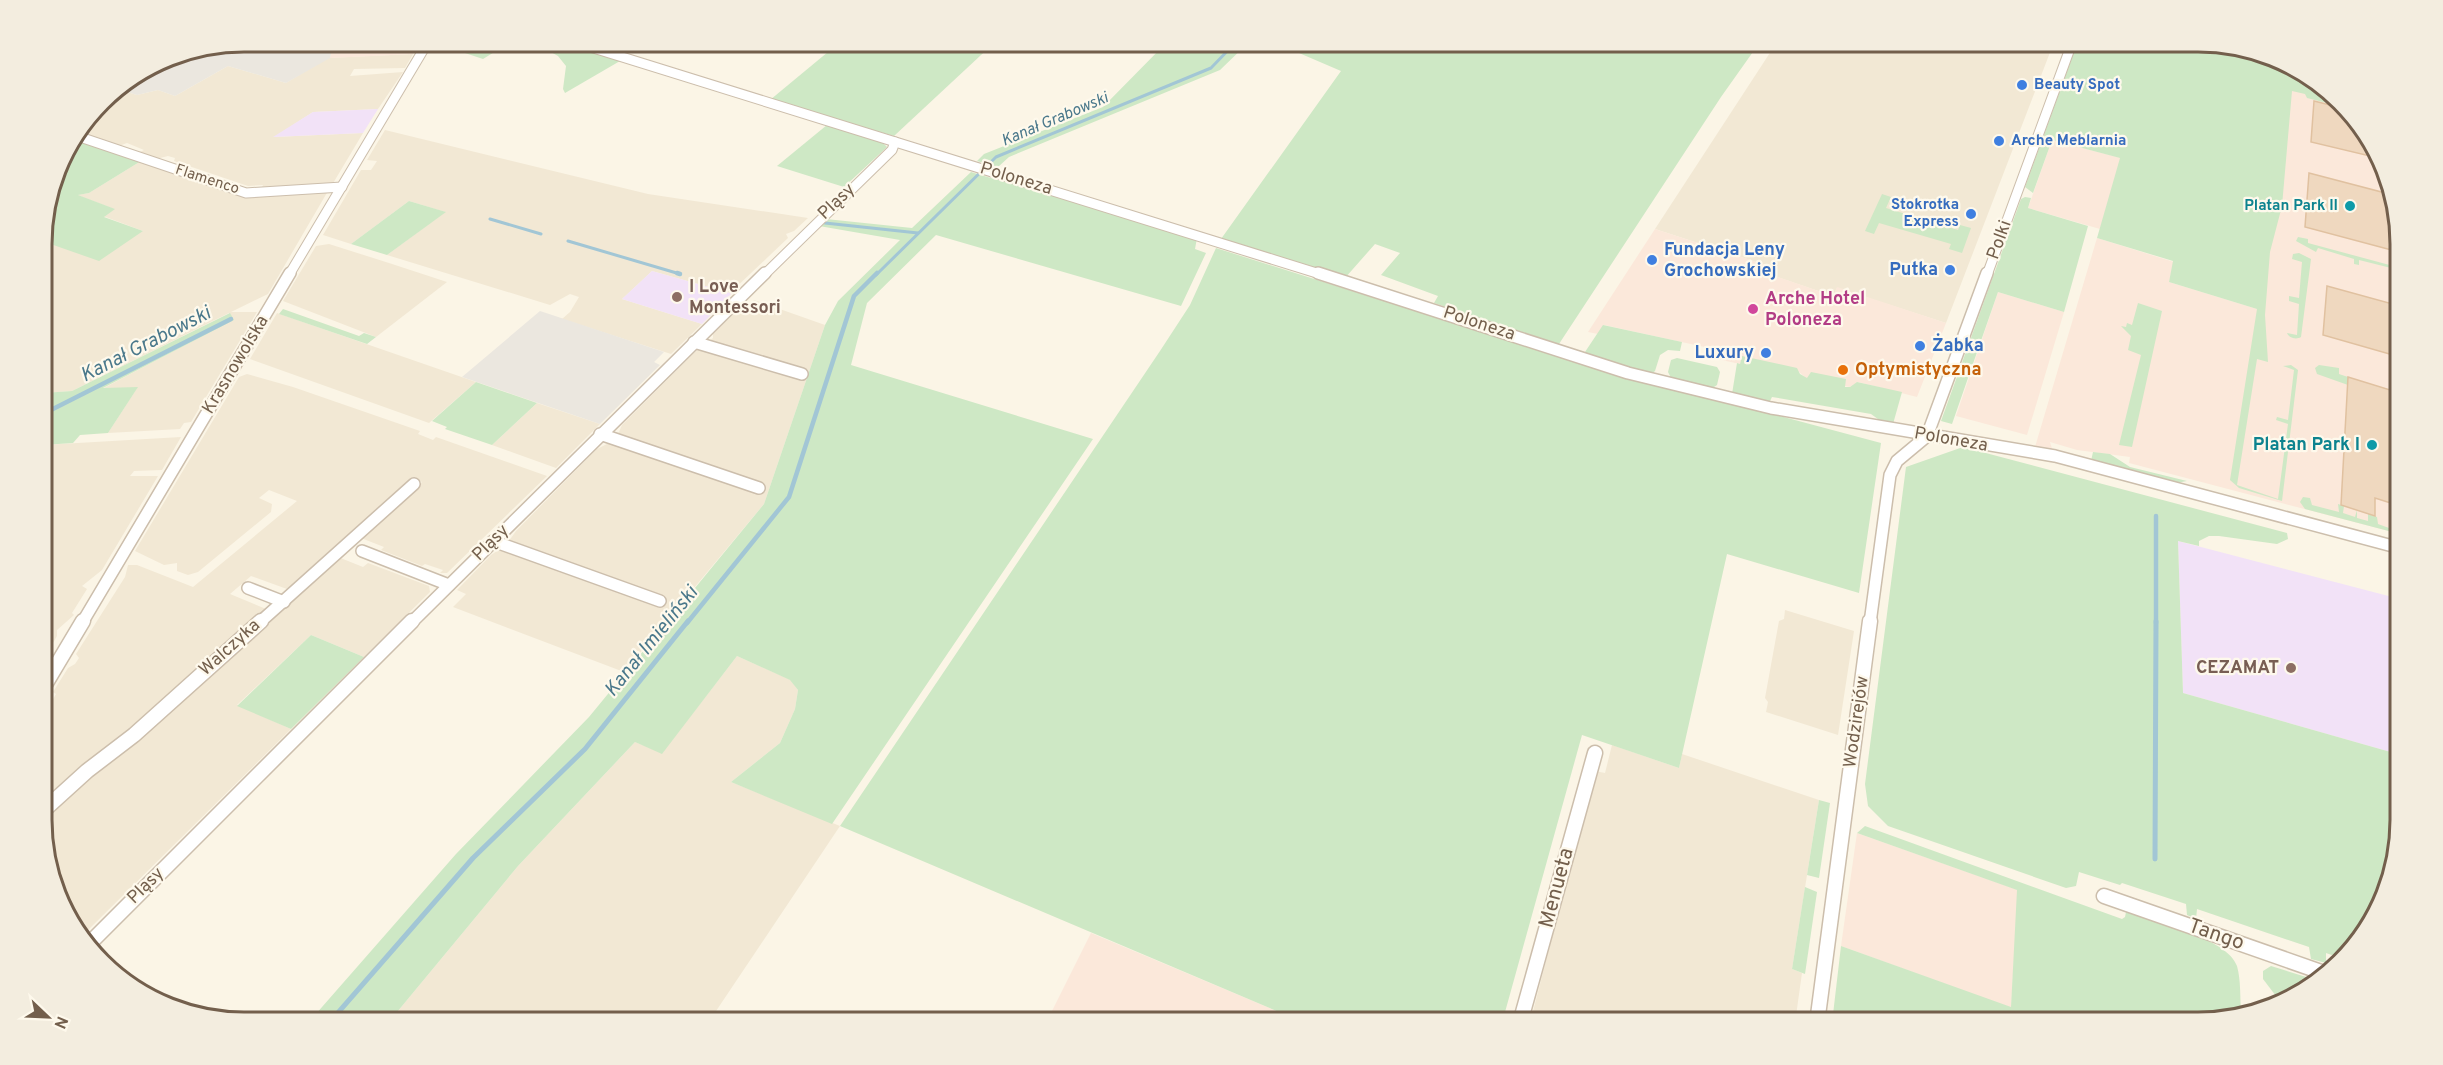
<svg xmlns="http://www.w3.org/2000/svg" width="2443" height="1065" font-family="Overpass,sans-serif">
  <rect width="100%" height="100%" fill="#fbf5e6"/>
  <g fill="#f2e8d4">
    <path d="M1777,42H2054L1946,323L1837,288L1833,296L1771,275L1775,268L1655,229Z"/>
    <path d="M413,54L405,68L354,69L350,76L403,72L378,109L313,112L274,137L363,133L332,185L261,189L263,185L248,186L174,161L175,158L168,156L156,159L138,153L144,150L127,143L119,146L79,133L111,92L117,89L137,95L158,90L175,96L228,66L286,83L327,58Z"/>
    <path d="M385,130L648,194L808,218L794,231L786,234L788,238L730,293L652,271L622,299L702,324L671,354L562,319L570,312L579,297L570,294L550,305L387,255L445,212L409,201L351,244L323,235L361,170H371L377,161L367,160Z"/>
    <path d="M141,161L245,196L328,191L268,294L231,312H257L191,422L184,423L180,429L108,433L137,388L102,389L233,320L229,313L72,391L43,393L42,242L143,231L103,216L114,209L77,195L89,193Z"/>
    <path d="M329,244L389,263L447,282L376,337L283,301L316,246Z"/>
    <path d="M754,300L825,325L764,504L624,672L453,607L466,594L457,590L491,555L506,545L516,531L597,449L607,444L619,432L622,425L694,353L713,338V334L740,307L746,309Z"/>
    <path d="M277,313L476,382L429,423L250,359Z"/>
    <path d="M247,374L293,387L420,431L418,434L433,440L436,437L547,476L447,573H440L443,570L425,564L422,566L381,550L384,547L361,538L422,482L416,479L294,589H287L251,576L230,594L266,609L265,613L44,805V715L56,694L53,692L68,668L75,664L79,658L76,654L125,577L128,565H137L193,587L297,501L269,490L259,498L272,504L271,512L198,572L188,575L177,571V563L164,565L135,551L239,377Z"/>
    <path d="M537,403L600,424L556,468L492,445Z"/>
    <path d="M181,437L162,470L134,471L130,476H158L102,570L82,586L87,589L72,613L74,615L57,630V636L43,660V445Z"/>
    <path d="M338,557L363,567L368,563L429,586L430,592L364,657L311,635L237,705L291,729L81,937L44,847V818Z"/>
    <path d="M1785,610L1854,631L1838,735L1766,712L1768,702L1765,698L1779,621L1784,619Z"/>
    <path d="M737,656L791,680L798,690L795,709L780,743L731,782L840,826L708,1023H388L518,866L635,742L662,753Z"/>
    <path d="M1612,745L1679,768L1682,754L1819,800L1792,969L1802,973L1795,1023H1530L1595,771L1605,773Z"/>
  </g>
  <g fill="#fbe8da">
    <path d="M334,42H419L410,49L413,50V54L330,58Z"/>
    <path d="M2199,42L2276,57L2359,121L2399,218L2400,534L2129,463L2130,457L2077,450L2050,442L2053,452L2035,447L2097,238L2174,262L2169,282L2257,309Z"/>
    <path d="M2052,140L2121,158L2100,229L2028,208Z"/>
    <path d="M1655,229L1775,268L1772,275L1833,296L1837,287L1946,323L1917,397L1858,382L1850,387L1807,379L1798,371L1742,357L1740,364L1708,357L1709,348L1604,325L1598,334L1588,332Z"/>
    <path d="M1998,292L2064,312L2027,435L1956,416Z"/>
    <path d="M1857,833L2018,890L2011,1008L1841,946Z"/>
    <path d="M1091,933L1305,1023H1046Z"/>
  </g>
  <g fill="#ebe7df">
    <path d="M245,42H334L330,58L286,83L228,66L175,96L158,90L137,95L117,89L167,57Z"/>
    <path d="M540,311L664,352L654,362L660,365L600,424L462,377Z"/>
  </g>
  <g fill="#f2e2f7">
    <path d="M378,109L363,133L273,137L313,112Z"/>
    <path d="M652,271L730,293L731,294L702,324L622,299Z"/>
    <path d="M2178,541L2400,599L2401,755L2183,693Z"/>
  </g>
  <g fill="#cee8c5">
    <path d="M466,42H507L509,43L483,59L456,50L468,43Z"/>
    <path d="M548,42H562L620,61L565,93L563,89L566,66L558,56L540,46Z"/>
    <path d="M840,42H995L894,136L770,100Z"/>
    <path d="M1167,42H1257L1247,44L1220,70L1009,157L998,167L977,161L984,154L1103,107Z"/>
    <path d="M1264,42H1760L1721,97L1559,344L1434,303L1438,296L1381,275L1400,253L1375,244L1345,278L1221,239L1341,71L1292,50Z"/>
    <path d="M2070,42H2198L2276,57L2339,106L2307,98L2305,94L2292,91L2282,206L2270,252L2265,315L2268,362L2257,359L2237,485L2278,499L2288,424L2276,420L2277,417L2288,420L2294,370L2283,366L2291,365L2298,370L2282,501L2239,488L2230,480L2257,309L2169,282L2173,261L2097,238L2120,158L2052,140L2033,193L2025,187L2077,44Z"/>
    <path d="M827,125L882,142L887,147L844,187L777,166Z"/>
    <path d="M75,139L141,161L89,193L78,195L115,209L104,217L143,231L99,261L42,241V231L63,155Z"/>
    <path d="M971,172L991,178L994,176L1197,238L1195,249L1206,253L1181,306L936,235L867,303L851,365L1093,439L832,824L731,782L780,743L795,709L798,690L790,680L737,656L662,754L635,742L518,866L388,1023H308L456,854L589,717L764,504L825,325L838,301L900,240L819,226L826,219L912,228Z"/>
    <path d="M1882,194L1891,197L1886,208L1958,230L1960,225L1971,228L1962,253L1949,249L1951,244L1879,223L1874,234L1865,231Z"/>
    <path d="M2025,197L2031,198L2028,208L2088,226L2064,312L1998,292L1952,424L1941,421L2021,199Z"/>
    <path d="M409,201L446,212L387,255L351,244Z"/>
    <path d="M2298,237L2308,239V243L2397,267V262L2399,263V273L2393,274L2391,268L2359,260V265L2354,264V259L2318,248L2316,252L2296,241Z"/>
    <path d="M1216,248L1580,363L1881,443L1859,593L1727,554L1679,768L1582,735L1502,1023H1305L840,826L1160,351L1190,305Z"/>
    <path d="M2299,253L2311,259L2301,337C2296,340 2289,338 2287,333L2297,335L2299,304L2289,301V296L2299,298L2302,262L2292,259L2293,254Z"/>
    <path d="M2138,303L2162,311L2132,447L2119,445L2141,355L2128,350L2131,336L2121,326L2126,327L2127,323L2132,325Z"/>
    <path d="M283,309L359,336L364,333L376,337L367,344L279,314Z"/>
    <path d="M230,313L234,320L103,388L138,387L108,433L80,435L73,443L43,445V393L72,391Z"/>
    <path d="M1603,325L1682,342L1680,351L1668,350L1660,355L1655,371L1650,375L1583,355Z"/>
    <path d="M1742,356L1797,368L1800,374L1807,378L1811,372L1846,379L1845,387H1850L1857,382L1902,392L1893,424L1882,422L1871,414L1772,397L1769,403L1732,394L1737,363L1740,364Z"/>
    <path d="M1677,358L1717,367L1720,372L1717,385L1711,389L1672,380L1668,372L1671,360Z"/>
    <path d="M2319,365L2339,368V374L2348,377V385L2317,374L2315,368Z"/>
    <path d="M476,382L537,403L492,445L445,429L447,427L432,421Z"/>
    <path d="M1963,447L2287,533L2288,539L2277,544L2219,536H2209L2199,541V546L2178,541L2183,693L2401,755C2401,828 2400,906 2343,959L2326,953V963L2311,959L2309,947L2197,909L2196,919L2187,915L2186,904L2122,883L2120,885L2079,872L2076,886L2066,888L1888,826L1868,806L1865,784L1906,467Z"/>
    <path d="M2093,452L2110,454L2130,467L2187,481L2176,483L2091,461Z"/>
    <path d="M2303,497L2310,498L2312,505L2339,512L2338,504L2344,506L2343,513L2355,517L2357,510V518L2368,521V514L2377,517L2378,524L2400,532V534L2305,509L2300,502Z"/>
    <path d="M311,635L364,657L291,729L237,706Z"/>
    <path d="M1819,800L1830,803L1819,878L1807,875Z"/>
    <path d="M1865,826L2122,919L2125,917L2126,912C2152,921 2228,938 2237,966C2241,980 2240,998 2241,1013L2211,1023H1832L1841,946L2011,1007L2017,890L1857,833Z"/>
    <path d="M1805,887L1817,892L1805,974L1792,969Z"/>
    <path d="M2271,966L2319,981L2311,989L2279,1000L2263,979V971Z"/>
  </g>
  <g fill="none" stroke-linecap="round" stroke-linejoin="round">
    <g stroke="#a2c6d5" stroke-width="3">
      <path d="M490,219L541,234"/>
      <path d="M825,223L918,233"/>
      <path d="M568,241L680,274"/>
      <path d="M876,275L996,157L1211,68L1236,42"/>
    </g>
    <g stroke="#a2c6d5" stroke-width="4.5">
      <path d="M677,273L680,274"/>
      <path d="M43,414L231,319"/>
      <path d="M687,623L789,497L854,296L877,273"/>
      <path d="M2156,623V516"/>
    </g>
    <g stroke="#a2c6d5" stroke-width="5">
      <path d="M2155,859L2156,621"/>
      <path d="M329,1023L473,858L585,749L688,621"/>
    </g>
  </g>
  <g fill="#efd8bf" stroke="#e0c1a0" stroke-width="1.5">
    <path d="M2314,101L2342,108L2359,121L2374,157L2311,142Z"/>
    <path d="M2309,173L2389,194L2399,218V252L2305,227Z"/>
    <path d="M2327,286L2400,306V357L2323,335Z"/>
    <path d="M2348,377L2400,393V506L2375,498V516L2341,505Z"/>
  </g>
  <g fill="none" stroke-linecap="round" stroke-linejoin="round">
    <defs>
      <g id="street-far2">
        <path d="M574,42L1323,275"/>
        <path d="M77,136L246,193L342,187"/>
        <path d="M289,275L428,42"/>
        <path d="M764,275L892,150L895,142"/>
        <path d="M1987,275L2072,43"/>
      </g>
      <g id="street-far1">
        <path d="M1318,273L1628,373L1771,408L2055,456L2400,548"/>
        <path d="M694,342L802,374"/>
        <path d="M600,434L759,488"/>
        <path d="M493,541L660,601"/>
        <path d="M362,551L449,585"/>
        <path d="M248,588L284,602"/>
        <path d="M82,623L290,273"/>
        <path d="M259,623L414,484"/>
        <path d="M411,623L765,273"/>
        <path d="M1870,623L1890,475L1897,461L1927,436L1987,273"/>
      </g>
      <g id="street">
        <path d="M43,688L83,621"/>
        <path d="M44,810L87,771L134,735L261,621"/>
        <path d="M2104,896L2327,974"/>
        <path d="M87,946L412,621"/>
        <path d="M1520,1023L1595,753"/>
        <path d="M1817,1023L1870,621"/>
      </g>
    </defs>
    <use href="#street-far2" stroke="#ccbeac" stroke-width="11"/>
    <use href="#street-far1" stroke="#ccbeac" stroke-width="14"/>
    <use href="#street" stroke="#ccbeac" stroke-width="17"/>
    <use href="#street-far2" stroke="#fff" stroke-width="9"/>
    <use href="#street-far1" stroke="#fff" stroke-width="11"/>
    <use href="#street" stroke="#fff" stroke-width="14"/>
  </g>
  <g fill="#3f7fe0" stroke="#fef9ec" stroke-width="2">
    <circle cx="2022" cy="85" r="6"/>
    <circle cx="1999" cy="141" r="6"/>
    <circle cx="1971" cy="214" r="6"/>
    <circle cx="1652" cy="260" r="6"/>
    <circle cx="1950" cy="270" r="6"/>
    <circle cx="1920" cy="346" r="6"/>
    <circle cx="1766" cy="353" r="6"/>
  </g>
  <g fill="#0f9aa8" stroke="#fef9ec" stroke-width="2">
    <circle cx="2350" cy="206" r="6"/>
    <circle cx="2372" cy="445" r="6"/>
  </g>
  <g fill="#8d6e63" stroke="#fef9ec" stroke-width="2">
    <circle cx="677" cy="297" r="6"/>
    <circle cx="2291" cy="668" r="6"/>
  </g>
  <circle fill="#d1479c" stroke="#fef9ec" stroke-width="2" cx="1753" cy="309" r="6"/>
  <circle fill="#e8710a" stroke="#fef9ec" stroke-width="2" cx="1843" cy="370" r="6"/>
  <g text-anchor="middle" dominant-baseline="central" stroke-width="4.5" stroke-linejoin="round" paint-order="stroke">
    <g font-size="15" font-weight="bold" fill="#366cbe" stroke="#fef9ec" text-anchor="start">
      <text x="2034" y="85">Beauty Spot</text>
      <text x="2011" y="141">Arche Meblarnia</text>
      <text x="1959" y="205" text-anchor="end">Stokrotka<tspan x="1959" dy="17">Express</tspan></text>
    </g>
    <g font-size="15" fill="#735f4c" stroke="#fef9ec">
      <text transform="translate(207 180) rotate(18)">Flamenco</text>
    </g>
    <g font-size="15" font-weight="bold" fill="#0d838f" stroke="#fef9ec" text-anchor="end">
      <text x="2338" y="206">Platan Park II</text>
    </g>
    <g font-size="16" font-style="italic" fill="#4a788b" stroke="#fef9ec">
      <text transform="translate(1055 120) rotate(-23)">Kanał Grabowski</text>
    </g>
    <g font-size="18" fill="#735f4c" stroke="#fef9ec">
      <text transform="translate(1016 179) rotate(17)">Poloneza</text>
      <text transform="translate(837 202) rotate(-44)">Pląsy</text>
      <text transform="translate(2000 240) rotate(-70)">Polki</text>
      <text transform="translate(1479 324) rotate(18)">Poloneza</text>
      <text transform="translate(236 365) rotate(-59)">Krasnowolska</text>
      <text transform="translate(1951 440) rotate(10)">Poloneza</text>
      <text transform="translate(491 543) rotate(-45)">Pląsy</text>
      <text transform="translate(230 648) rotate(-42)">Walczyka</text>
      <text transform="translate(1857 722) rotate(-82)">Wodzirejów</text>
      <text transform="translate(146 886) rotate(-45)">Pląsy</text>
    </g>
    <g font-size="18" font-weight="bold" fill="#366cbe" stroke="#fef9ec" text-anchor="start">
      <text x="1664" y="250">Fundacja Leny<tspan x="1664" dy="21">Grochowskiej</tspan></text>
      <text x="1938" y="270" text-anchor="end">Putka</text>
      <text x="1932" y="346">Żabka</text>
      <text x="1754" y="353" text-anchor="end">Luxury</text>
    </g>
    <g font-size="18" font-weight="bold" fill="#785e54" stroke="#fef9ec" text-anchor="start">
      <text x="689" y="287">I Love<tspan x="689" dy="21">Montessori</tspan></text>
      <text x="2279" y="668" text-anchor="end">CEZAMAT</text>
    </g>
    <g font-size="18" font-weight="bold" fill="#b23c85" stroke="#fef9ec" text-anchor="start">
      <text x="1765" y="299">Arche Hotel<tspan x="1765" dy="21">Poloneza</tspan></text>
    </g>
    <g font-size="18" font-weight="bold" fill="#c56008" stroke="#fef9ec" text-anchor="start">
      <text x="1855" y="370">Optymistyczna</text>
    </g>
    <g font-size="18" font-weight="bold" fill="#0d838f" stroke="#fef9ec" text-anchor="end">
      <text x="2360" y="445">Platan Park I</text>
    </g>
    <g font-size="20" font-style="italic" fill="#4a788b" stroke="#fef9ec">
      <text transform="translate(146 345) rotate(-27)">Kanał Grabowski</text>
      <text transform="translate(652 642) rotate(-51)">Kanał Imieliński</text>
    </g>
    <g font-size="21" fill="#735f4c" stroke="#fef9ec">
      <text transform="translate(1557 888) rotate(-75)">Menueta</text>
      <text transform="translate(2216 935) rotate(19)">Tango</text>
    </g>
  </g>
  <path d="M0 0H2443V1065H0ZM244 52H2198A192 192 0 0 1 2390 244V820A192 192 0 0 1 2198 1012H244A192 192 0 0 1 52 820V244A192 192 0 0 1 244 52Z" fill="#f3eddf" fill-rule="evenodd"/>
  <path fill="none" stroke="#735f4c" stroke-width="3" d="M244 52H2198A192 192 0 0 1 2390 244V820A192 192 0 0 1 2198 1012H244A192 192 0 0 1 52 820V244A192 192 0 0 1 244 52Z"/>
  <g transform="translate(48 1017) rotate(113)" stroke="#fef9ec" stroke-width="4.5" paint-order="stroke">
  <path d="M0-4.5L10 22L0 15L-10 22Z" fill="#735f4c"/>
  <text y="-9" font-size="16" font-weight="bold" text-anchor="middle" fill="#735f4c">N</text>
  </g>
</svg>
